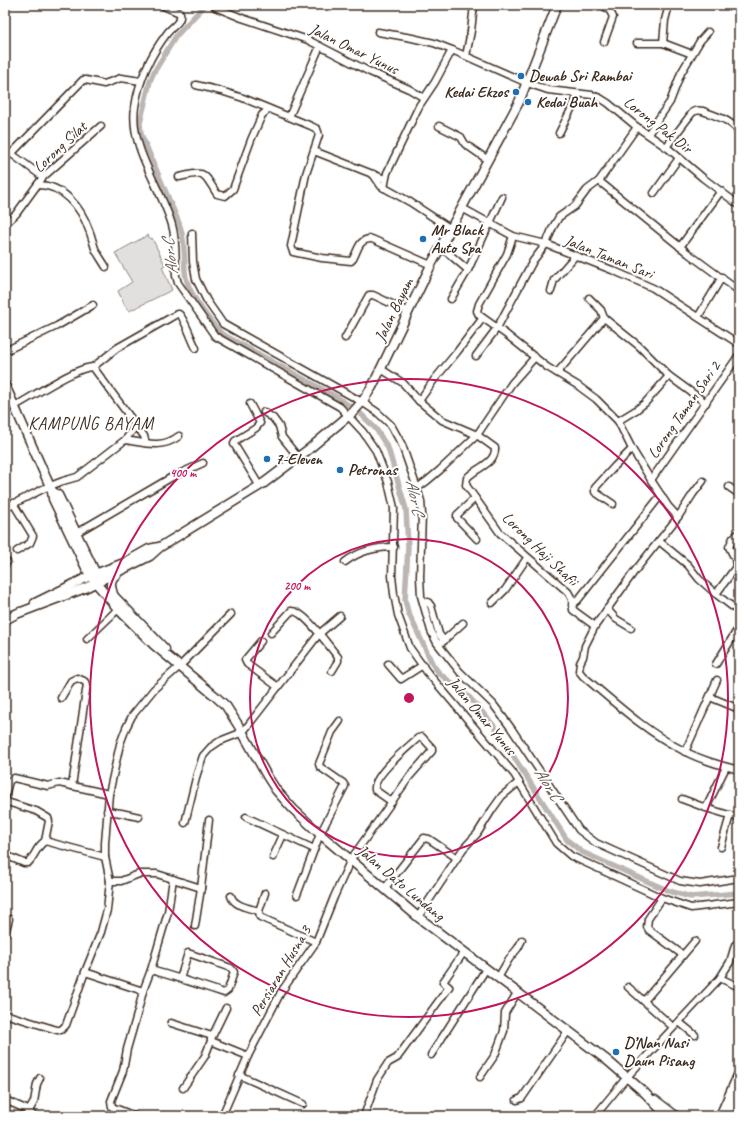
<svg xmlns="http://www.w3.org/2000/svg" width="744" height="1121" font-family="Caveat,sans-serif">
  <rect width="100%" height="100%" fill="#fff"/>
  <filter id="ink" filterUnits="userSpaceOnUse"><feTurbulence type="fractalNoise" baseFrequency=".025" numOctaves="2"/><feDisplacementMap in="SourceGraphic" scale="8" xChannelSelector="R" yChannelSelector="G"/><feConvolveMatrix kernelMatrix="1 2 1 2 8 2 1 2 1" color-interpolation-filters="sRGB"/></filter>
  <g filter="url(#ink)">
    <path fill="#e2e0de" stroke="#8e857e" d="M148,235L150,239L152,238L165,265L162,267L172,290L129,311L125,306L118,291L132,282L115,253Z"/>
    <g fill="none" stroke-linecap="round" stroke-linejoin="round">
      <path stroke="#bcb6b3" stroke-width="5.5" d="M205,5L176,36L154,72L150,81L140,123L141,134L179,223C182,232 184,240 184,250C185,259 184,269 186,278C189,293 211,324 222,334L338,398L361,414L376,429L388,448L406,509L408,547L405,600L408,612L433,665L439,673L470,698L494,726L567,840L582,852L669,891L691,897L739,893"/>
      <defs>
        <g id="street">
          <path d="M161,5L180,13C182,22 173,26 168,32C151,54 139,80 135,107C129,148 161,187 172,225C177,241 175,260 176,276L178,283L215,336L340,407L363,432L376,451L388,482L394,508L392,576L394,594L398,615L410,648L427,672L514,774L556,843L571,856L662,898L691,908L739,902"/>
          <path d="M603,5L610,11L613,17L604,42"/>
          <path d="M215,7L242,18L308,40L370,72L409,89L424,98"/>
          <path d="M378,32L412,38L434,43L452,50L527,83L548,90L592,95L600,98L608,103L637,127L669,149L703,178L739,205"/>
          <path d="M637,43H663L692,54"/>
          <path d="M663,43L665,20L669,5"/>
          <path d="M466,56L471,31L474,5"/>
          <path d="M196,85L221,91L243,98L311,126L317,129L319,135L306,174L291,246L293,252L322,258L351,261L353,259C358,250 359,238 372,239L431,265"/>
          <path d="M289,117L320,46"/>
          <path d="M439,126L461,137L465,144L488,160"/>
          <path d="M559,133L579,94"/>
          <path d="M648,134L670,102L681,73L700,41L708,32"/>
          <path d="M666,147L692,113C695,110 698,110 703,111C715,116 733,120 739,133"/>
          <path d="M5,149L43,177"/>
          <path d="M314,151L385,179"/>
          <path d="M12,153L83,80H86L104,84L121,78L141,81"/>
          <path d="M373,174L381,186L410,202L451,229"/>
          <path d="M179,177C207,171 202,171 217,194L225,196L233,189L251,140L262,115L269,109"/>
          <path d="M599,181L689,254L739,291"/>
          <path d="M38,185C63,185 81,207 89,230C92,237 93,244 96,251C99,256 103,262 106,267"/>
          <path d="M384,188L387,173L419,106L435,82L452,50"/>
          <path d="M654,193L679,158"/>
          <path d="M462,208L513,236L546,244L612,270L653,288L739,344"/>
          <path d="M5,224L16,214L43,177L101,126"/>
          <path d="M192,233L193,262L196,279L207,301L223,324L362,402L377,412L391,425L402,445L417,488L421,501L422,514L420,577L421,596L431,631L437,643L460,672L493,704L511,728L579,830L596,843L680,881L700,884L739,878"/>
          <path d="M513,236L507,254L479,304L477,311L479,315L507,335L547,367L577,385L596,399L618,421L632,449L651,480L668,506L678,517"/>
          <path d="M441,247L468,270"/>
          <path d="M680,247L721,191"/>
          <path d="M551,291L554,280L575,256"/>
          <path d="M589,298L601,310L604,318L639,346L669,376L706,403"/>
          <path d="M451,299L468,270L502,197"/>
          <path d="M698,317L722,277"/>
          <path d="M345,338L369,295H373L409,312"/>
          <path d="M5,351L57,326L93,305"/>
          <path d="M476,356L497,328L533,261L546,244L553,227L559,217L575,206L587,190L599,181L637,127"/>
          <path d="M93,367L117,348L177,314H179C184,317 192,341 196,348"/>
          <path d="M93,367L144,436L146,443"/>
          <path d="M381,369L403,383L419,401L442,420L477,435L495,448C496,464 475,468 467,478L466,485L500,533L568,592L572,599L573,610L595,626"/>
          <path d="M557,373L604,318"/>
          <path d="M419,401L434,380L457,352L482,319"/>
          <path d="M250,404L260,423L256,428L235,441L234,444L259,485"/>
          <path d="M15,406C32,397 76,367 93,367"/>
          <path d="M264,412L273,418L279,426L282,437L298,457"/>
          <path d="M618,421L636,410L645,403L669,376"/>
          <path d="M125,440C145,443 162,449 179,436"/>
          <path d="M651,480L739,355"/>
          <path d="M703,481L693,494L678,517L634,572L595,626L585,646L583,657L580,663L579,671L583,676C614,702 646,732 684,751C701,760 720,765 739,770"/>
          <path d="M729,487L739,494"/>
          <path d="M417,488L427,481L440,470L477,435L512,383L535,357"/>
          <path d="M475,498L457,515V518L477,539"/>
          <path d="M13,503L33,536L30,543L17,551"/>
          <path d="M613,504L595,492V488L615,466L632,449"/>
          <path d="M5,508L45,488L63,481L77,477L125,440L136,426"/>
          <path d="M76,533L172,477L203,463"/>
          <path d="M659,541L688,565L699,579L716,594L739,612"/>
          <path d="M345,562C359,551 377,547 394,547"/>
          <path d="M5,565L7,562"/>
          <path d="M716,594L736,567L735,559L729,547L733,538L739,533"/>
          <path d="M423,602H428L431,606L439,634L444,641"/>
          <path d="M492,603L505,590L527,558"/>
          <path d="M572,605L578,600L661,495"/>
          <path d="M607,609L616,619L631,628"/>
          <path d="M271,633L291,611C304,609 329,647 338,657V661L332,671"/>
          <path d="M87,639L118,609"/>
          <path d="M261,641L245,660L247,664L278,687"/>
          <path d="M441,643L463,623"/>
          <path d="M388,664L401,679L423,665"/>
          <path d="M716,664L739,627"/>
          <path d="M710,697L739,709"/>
          <path d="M61,698L71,681L77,678L84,681L87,684L72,786"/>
          <path d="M685,752L717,680"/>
          <path d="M5,796L7,802L36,811L48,818L49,821L45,841L105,857"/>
          <path d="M5,796L9,781L14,778L48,786L59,783L109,794"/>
          <path d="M682,799L706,808L739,818"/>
          <path d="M706,808L726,767"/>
          <path d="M107,811L121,813L139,817"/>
          <path d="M246,817L314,849"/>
          <path d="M185,823L197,774L203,756L211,747L220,741L243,732L319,634L340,616"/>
          <path d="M721,847L730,815"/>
          <path d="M5,855L24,863H28C36,855 35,848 45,841"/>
          <path d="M273,857L283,835"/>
          <path d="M110,881H121L139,874H157L201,888L209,820"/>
          <path d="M385,888L424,838L429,839L457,858"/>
          <path d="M265,893L259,911L260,917L316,942"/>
          <path d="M297,895L320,834L345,786L343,783L320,767L319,764L332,732L340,721"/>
          <path d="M231,896C234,906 249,908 259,911"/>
          <path d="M662,898L648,919L647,927L649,930L683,955"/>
          <path d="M418,917L463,849L477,834L492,810L502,796L519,782"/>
          <path d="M195,926L201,888"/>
          <path d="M5,934L9,919"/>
          <path d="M151,970C176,977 200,985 224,993L228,990L234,972L231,968L188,953L180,979"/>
          <path d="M85,972L143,991"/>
          <path d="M498,978L509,959L518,948L522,940"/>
          <path d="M720,978L739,987"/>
          <path d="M628,987L673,1027"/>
          <path d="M644,1001L695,941"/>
          <path d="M5,1017L8,1015L57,1030H61L66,1025L85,972L101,932L107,910L110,881L105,857V843L109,794L120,744L126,728L132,716L154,689L180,666L231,614"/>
          <path d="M679,1022L695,1035"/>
          <path d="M171,1023L212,1036"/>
          <path d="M211,1039L226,1008"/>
          <path d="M431,1055L486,969"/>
          <path d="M239,1075L303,1104"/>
          <path d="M480,1077L495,1055L504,1031L505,1013L517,993"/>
          <path d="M183,1088L205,1056L211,1041L248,1056"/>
          <path d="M5,1100L28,1110L34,1116"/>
          <path d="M517,1100L522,1098L568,1031"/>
          <path d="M26,1116L34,1102L37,1084L40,1078"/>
          <path d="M135,1116L112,1107L111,1101L123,1071L127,1049L138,1011L143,991L151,970L168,912L173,879"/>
          <path d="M222,1116L248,1056L281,992L316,942L334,897L351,859L410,776L432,751V748L422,737L418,738C408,747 372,776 375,790L392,802"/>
          <path d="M364,1116L377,1080L388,1063L397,1058L449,987L443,982L464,952"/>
          <path d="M595,1116L627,1077L720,978L730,962L735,945"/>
        </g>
        <g id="secondary">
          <path d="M5,385L52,491L53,499L90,576L118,609L154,645L214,695L226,706L240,728L267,776L276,790L293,809L320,834L418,917L608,1061L645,1093L667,1116"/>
          <path d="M52,491L58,495L96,574L101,581"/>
          <path d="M112,594L165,649"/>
          <path d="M114,597C111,588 108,580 117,574"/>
          <path d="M35,603L90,576L124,563L149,549L159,547"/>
          <path d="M16,614L85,588L150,556L160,547L264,483L309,449L353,412L362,402L372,387L431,265L519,102L557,5"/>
          <path d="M5,620L20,612"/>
          <path d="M655,1100L676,1116"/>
          <path d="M720,1116L739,1073"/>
          <path d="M727,1116L739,1087"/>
        </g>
      </defs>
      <use href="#street" stroke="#3b2a1e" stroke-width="9"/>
      <use href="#secondary" stroke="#3b2a1e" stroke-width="11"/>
      <use href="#street" stroke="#fff" stroke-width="6"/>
      <use href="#secondary" stroke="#fff" stroke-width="8"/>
    </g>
  </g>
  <g fill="none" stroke="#c2185b" stroke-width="2">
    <circle cx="409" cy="698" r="159"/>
    <circle cx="409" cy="698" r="319"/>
  </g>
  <g fill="#1f6fb2" stroke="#fff" stroke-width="1.5">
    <circle cx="521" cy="76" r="4"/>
    <circle cx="516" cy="92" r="4"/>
    <circle cx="528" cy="102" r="4"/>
    <circle cx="423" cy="239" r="4"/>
    <circle cx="267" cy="459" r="4"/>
    <circle cx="340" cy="470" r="4"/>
    <circle cx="616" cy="1052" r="4"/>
  </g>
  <g text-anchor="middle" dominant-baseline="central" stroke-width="4" stroke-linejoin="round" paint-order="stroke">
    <g font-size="16" fill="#3b2a1e" stroke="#fff">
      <text transform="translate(354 49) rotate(26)">Jalan Omar Yunus</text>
      <text transform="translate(658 125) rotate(38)">Lorong Pak Dir</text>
      <text transform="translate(60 147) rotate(-43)">Lorong Silat</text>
      <text transform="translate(609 257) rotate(22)">Jalan Taman Sari</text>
      <text transform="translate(394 310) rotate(-64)">Jalan Bayam</text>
      <text transform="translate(684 410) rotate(-55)">Lorong Taman Sari 2</text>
      <text transform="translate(540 549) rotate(44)">Lorong Haji Shafii</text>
      <text transform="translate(482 716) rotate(50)">Jalan Omar Yunus</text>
      <text transform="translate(401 883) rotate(40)">Jalan Dato Lundang</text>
      <text transform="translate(281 971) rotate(-59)">Persiaran Husna 3</text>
    </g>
    <g font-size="16" font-weight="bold" fill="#3b2a1e" stroke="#fff" text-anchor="start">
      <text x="529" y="76">Dewab Sri Rambai</text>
      <text x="508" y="92" text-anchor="end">Kedai Ekzos</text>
      <text x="536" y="102">Kedai Buah</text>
      <text x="431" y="230">Mr Black<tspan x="431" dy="18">Auto Spa</tspan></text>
      <text x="275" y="459">7-Eleven</text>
      <text x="348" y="470">Petronas</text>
      <text x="624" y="1043">D’Nan Nasi<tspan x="624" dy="18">Daun Pisang</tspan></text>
    </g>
    <g font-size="17" font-style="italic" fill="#685b52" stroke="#fff">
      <text transform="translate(170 257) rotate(-97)">Alor C</text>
      <text transform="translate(415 497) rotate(78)">Alor C</text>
      <text transform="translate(548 784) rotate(57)">Alor C</text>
    </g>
    <g font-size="17" letter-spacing="1" fill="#3b2a1e" stroke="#fff">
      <text x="91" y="423">KAMPUNG BAYAM</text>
    </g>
  </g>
  <circle cx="409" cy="698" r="6" fill="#c2185b" stroke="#fff" stroke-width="2"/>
  <g font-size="12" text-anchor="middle" font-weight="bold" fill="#c2185b" stroke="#fff" stroke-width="4" stroke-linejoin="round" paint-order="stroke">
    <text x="183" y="477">400 m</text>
    <text x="297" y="590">200 m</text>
  </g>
  <rect width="744" height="1121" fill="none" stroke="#fff" stroke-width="20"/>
  <rect x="10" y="10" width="724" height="1101" fill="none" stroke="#3b2a1e" stroke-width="1.5" filter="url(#ink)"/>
</svg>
